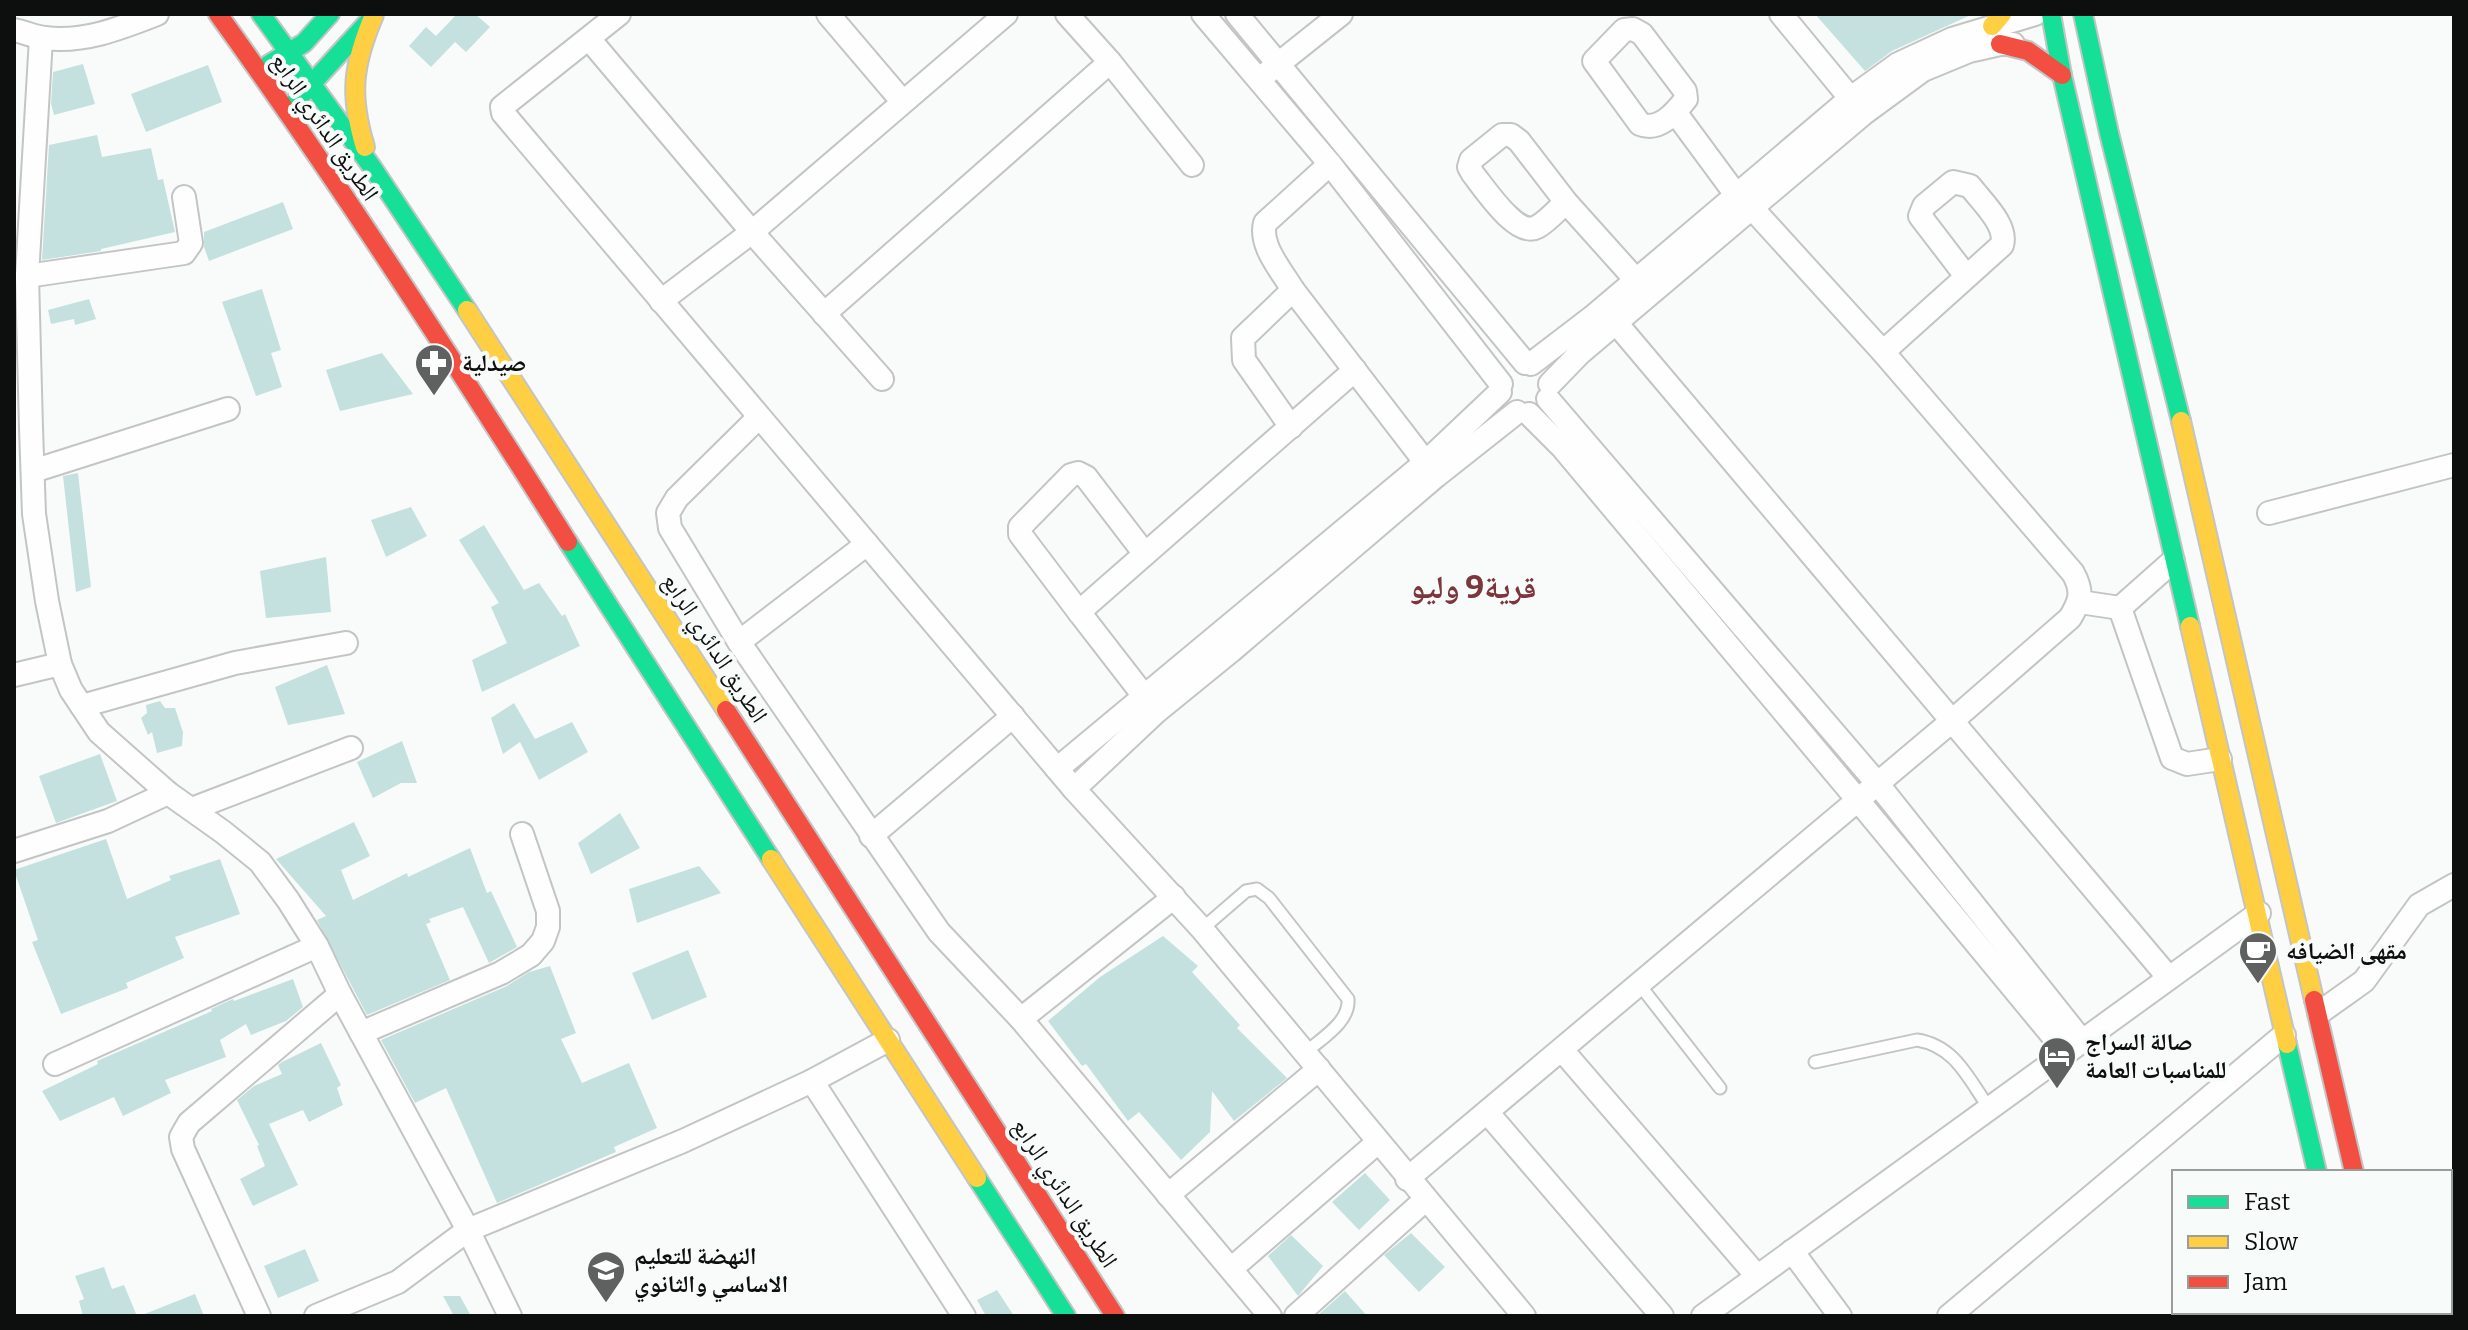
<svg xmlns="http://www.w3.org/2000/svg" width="2468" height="1330" font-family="Bitter,'Noto Naskh Arabic',serif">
  <rect width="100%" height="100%" fill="#f8fbfa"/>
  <g fill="#c4e1df">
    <path d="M457,14H475L490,27L466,52L455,42L431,67L409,46L426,27L436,36Z"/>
    <path d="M1815,14H1973L1892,51L1865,71Z"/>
    <path d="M83,64L95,104L54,115L51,104L53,72Z"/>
    <path d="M208,65L222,102L146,132L131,94Z"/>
    <path d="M97,135L102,157L151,148L158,180L163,179L175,232L101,249V251L42,260L49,145Z"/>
    <path d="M283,202L293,229L209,261L204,247V232Z"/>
    <path d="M262,289L281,350L271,353L282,387L256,396L222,302Z"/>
    <path d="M89,299L96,319L75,325L74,319L51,324L48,310Z"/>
    <path d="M382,353L413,394L340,411L326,370Z"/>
    <path d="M78,473L91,587L76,592L63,476Z"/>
    <path d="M411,507L427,536L386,557L371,520Z"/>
    <path d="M484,525L524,590L539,583L562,616L565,614L580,646L482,692L472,660L507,643L491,607L499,603L459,540Z"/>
    <path d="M326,557L331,612L266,618L260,571Z"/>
    <path d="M327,665L345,714L288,725L275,687Z"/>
    <path d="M160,701L165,708H175L183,732L182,746L157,753L152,732L148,735L141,718L147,713L146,705Z"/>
    <path d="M514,703L535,739L572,722L588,752L539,780L520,742L503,754L491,718Z"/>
    <path d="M402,741L417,783H401L373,798L357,762Z"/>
    <path d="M100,754L117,801L56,823L39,776Z"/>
    <path d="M620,813L640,848L591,874L578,843Z"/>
    <path d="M354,822L370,856L341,870L353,900L407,873L408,877L470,848L487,893L491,891L517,947L489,963L463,907L429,919L431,922L426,924L450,980L367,1015L317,920L326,916L276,859Z"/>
    <path d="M106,839L127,899L171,880L169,876L220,859L240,914L175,937L184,958L126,983L128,988L61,1014L32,942L38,940L14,870Z"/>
    <path d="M699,866L721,893L637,923L629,889Z"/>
    <path d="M1163,936L1198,966L1192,972L1240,1025L1237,1028L1287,1078L1234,1121L1212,1091L1210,1132L1181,1160L1139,1112L1128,1121L1086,1064L1082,1066L1048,1021L1100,977Z"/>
    <path d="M688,950L707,997L652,1020L632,973Z"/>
    <path d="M550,966L576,1033L561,1039L582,1083L629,1063L657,1128L614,1147L616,1152L497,1203L446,1088L415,1103L381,1040L507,986L529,972Z"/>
    <path d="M293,979L303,1007L286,1021L251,1035L246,1024L220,1040L226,1057L165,1080L171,1093L123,1116L114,1097L60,1121L42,1091L98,1064L97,1061L212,1011L211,1009L233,999L234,1001Z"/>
    <path d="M321,1043L341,1085L337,1088L343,1105L309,1122L303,1110L269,1124L298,1185L253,1206L240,1179L265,1166L257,1146L259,1145L237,1100L254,1086L282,1074L278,1065L282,1062Z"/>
    <path d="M1365,1173L1390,1200L1359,1230L1332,1202Z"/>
    <path d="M1411,1233L1445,1267L1419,1292L1384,1255Z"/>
    <path d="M1291,1235L1323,1266L1298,1296L1268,1256Z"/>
    <path d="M305,1249L319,1281L278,1298L264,1266Z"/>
    <path d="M104,1267L112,1289L124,1285L137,1316H83L79,1301L84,1299L75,1276Z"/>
    <path d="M997,1290L1014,1316H986L977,1300Z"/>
    <path d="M1345,1291L1367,1316H1317Z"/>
    <path d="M195,1294L204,1316H142V1315Z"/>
    <path d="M443,1296H460L471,1316H454Z"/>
  </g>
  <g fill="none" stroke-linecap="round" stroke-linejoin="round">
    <defs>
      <g id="lane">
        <path d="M1202,929L1246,891L1257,889L1269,898L1348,999C1350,1022 1322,1038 1306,1052"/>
        <path d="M1639,984L1720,1088"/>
        <path d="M1815,1062L1917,1040C1955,1046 1968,1078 1989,1108"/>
        <path d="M2450,1186H2454"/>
      </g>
      <g id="street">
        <path d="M619,14L502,107L503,113L1074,789L1202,929L1524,1316"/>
        <path d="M828,14L902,101"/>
        <path d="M1067,14L1110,62L1192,165"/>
        <path d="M1203,14L1330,164L1501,384"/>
        <path d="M1237,14L1525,363"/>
        <path d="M1781,14L1860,110"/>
        <path d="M1633,29L1642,34L1685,91L1686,99C1675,113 1659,132 1640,124L1594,61L1624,30Z"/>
        <path d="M14,30C25,32 34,37 45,38C84,43 121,28 157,14"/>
        <path d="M41,38L27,276L31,428L34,514L47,601L60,664L71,690L99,732L168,793L223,832L260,862L288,900L317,946L340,994L468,1230L510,1316"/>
        <path d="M590,40L752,232L882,379"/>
        <path d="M1267,73L1341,14"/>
        <path d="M1675,112L1737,196"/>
        <path d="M1566,202C1557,210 1548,221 1537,227C1517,238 1485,189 1473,174L1469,167L1471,160L1502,135H1511L1519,141L1566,202L1636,280"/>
        <path d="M27,276L184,253L191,243L184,197"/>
        <path d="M1293,290C1282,271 1259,246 1265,223L1330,164"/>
        <path d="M661,301L752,232L1006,14"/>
        <path d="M824,314L1110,62"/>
        <path d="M1617,324L2169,978"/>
        <path d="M1883,352L2002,245C2008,225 1981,201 1970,186L1953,182L1924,206L1920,216L1966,276"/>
        <path d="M1531,364L1595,315L1851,98L1898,64L1952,39L2035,14"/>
        <path d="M1550,384L1580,353L1863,114L1923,70L1969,51L2000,44H2013"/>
        <path d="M1548,399L1877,783L2082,1041"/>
        <path d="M1529,414L1562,447L1857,799L2066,1052"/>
        <path d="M759,417L677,498L668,513L670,528L739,642L939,932L1021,1019L1270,1316"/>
        <path d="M1291,427L1244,360L1243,338L1293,290L1433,472"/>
        <path d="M33,471L228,409"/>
        <path d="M2269,513L2454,465"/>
        <path d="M2080,602L2120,608"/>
        <path d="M2120,608L2172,758L2187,764L2220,759"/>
        <path d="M2120,608L2173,561"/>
        <path d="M1079,612L1020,534V527L1071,475L1078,473L1086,477L1145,554"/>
        <path d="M739,642L867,544"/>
        <path d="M14,675L60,664"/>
        <path d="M1151,705L1079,612L1355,370"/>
        <path d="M82,706L235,663L346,643"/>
        <path d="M1057,769L1426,462L1500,392"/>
        <path d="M1074,789L1156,712L1231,651L1436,476L1517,412"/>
        <path d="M192,809L351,748"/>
        <path d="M871,836L1013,716"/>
        <path d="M14,851L108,821L168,793"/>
        <path d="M2319,1013L2364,981L2419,905L2454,885"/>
        <path d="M1021,1019L1174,897"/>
        <path d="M361,1033L501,973L531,955L543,941L548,927V911L522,834"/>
        <path d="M1562,1050L1757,1276"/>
        <path d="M55,1064L317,946"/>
        <path d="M812,1081L964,1316"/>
        <path d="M1487,1112L1662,1316"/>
        <path d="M1407,1179L1952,721L2070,618C2081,600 2083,591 2073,573L1883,352L1752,208"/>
        <path d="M1168,1195L1319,1069"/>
        <path d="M1792,1251L1840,1316"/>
        <path d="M1231,1269L1378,1142"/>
        <path d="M259,1316L183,1149L181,1137L189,1123L340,994"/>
        <path d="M316,1316L398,1282L468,1230L683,1141L812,1081L888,1040"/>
        <path d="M1296,1316L1425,1200"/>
        <path d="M1703,1316L2259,913"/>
        <path d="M1949,1316L2284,1035"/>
      </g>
      <g id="fast">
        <path d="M261,14L372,167L467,310"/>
        <path d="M2051,14L2062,75L2190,626"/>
        <path d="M2083,14L2109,133L2181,421"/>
        <path d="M268,65L304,43L330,14"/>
        <path d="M295,102L369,21"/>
        <path d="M568,542L771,859"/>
        <path d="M2287,1044L2317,1172"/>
        <path d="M977,1178L1066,1316"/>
        <path d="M2450,1312L2454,1314"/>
      </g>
      <g id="slow">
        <path d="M1992,26L2002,14"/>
        <path d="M365,147C349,95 353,64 374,15"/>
        <path d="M467,310L726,710"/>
        <path d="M2181,421L2314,1000"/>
        <path d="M2190,626L2287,1044"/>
        <path d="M771,859L977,1178"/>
      </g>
      <g id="jam">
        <path d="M218,14C341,185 455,363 568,542"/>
        <path d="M2000,44L2028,51L2062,75"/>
        <path d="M726,710L1115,1316"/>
        <path d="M2314,1000L2354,1172"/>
        <path d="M2424,1312L2425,1316"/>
        <path d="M2318,1316L2319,1312"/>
      </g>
    </defs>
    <use href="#lane" stroke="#c3c5c4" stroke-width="15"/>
    <use href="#street" stroke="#c3c5c4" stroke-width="26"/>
    <use href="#fast" stroke="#c3c5c4" stroke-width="22"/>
    <use href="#slow" stroke="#c3c5c4" stroke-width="22"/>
    <use href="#jam" stroke="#c3c5c4" stroke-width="22"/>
    <use href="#lane" stroke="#fefefe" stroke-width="11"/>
    <use href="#street" stroke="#fefefe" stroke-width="22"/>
    <use href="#fast" stroke="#16e098" stroke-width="18"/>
    <use href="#slow" stroke="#ffcf43" stroke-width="18"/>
    <use href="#jam" stroke="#f24e42" stroke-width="18"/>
  </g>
  <defs>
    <symbol id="pharmacy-pin" viewBox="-11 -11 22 30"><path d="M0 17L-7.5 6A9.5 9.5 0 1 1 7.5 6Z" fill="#5f6161" stroke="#f7fcfb"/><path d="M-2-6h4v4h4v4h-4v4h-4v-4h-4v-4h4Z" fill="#fff"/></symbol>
    <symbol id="cafe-pin" viewBox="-11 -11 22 30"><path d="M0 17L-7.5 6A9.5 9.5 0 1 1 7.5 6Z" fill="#5f6161" stroke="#f7fcfb"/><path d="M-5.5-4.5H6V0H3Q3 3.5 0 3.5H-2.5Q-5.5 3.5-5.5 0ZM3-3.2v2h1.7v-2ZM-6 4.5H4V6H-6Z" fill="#fff"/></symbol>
    <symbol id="hotel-pin" viewBox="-11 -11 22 30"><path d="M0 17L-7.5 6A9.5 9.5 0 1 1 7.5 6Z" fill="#5f6161" stroke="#f7fcfb"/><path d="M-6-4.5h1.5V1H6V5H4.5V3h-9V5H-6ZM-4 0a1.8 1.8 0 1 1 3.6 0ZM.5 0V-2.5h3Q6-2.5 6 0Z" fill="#fff"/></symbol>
    <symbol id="school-pin" viewBox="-11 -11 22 30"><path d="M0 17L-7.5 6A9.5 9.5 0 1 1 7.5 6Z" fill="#5f6161" stroke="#f7fcfb"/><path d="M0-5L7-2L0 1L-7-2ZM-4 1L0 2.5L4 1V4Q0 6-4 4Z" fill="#fff"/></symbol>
  </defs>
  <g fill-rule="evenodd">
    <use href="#pharmacy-pin" x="412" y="341" width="44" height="60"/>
    <use href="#cafe-pin" x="2236" y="929" width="44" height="60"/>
    <use href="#hotel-pin" x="2035" y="1034" width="44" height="60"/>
    <use href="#school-pin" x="584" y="1248" width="44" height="60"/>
  </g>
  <g text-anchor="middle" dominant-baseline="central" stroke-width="8" stroke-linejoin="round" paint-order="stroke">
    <g font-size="24" fill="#0d0e0e" stroke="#f7fcfb">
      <text transform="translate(325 127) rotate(56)">الطريق الدائري الرابع</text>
      <text transform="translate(715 648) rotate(57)">الطريق الدائري الرابع</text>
      <text transform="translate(1065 1193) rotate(57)">الطريق الدائري الرابع</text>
    </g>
    <g font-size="24" font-weight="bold" fill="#0d0e0e" stroke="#f7fcfb" text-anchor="start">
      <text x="462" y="363">صيدلية</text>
      <text x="2286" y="951">مقهى الضيافه</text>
      <text x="2085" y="1042">صالة السراج<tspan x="2085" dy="28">للمناسبات العامة</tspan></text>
      <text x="634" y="1256">النهضة للتعليم<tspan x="634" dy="28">الاساسي والثانوي</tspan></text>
    </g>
    <g font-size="32" font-weight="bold" fill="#7e363d" stroke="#f7fcfb">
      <text x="1473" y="587">قرية9 وليو</text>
    </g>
  </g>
  <rect width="2468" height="1330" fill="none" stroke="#0d0e0e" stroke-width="32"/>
  <rect x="2172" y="1170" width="280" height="144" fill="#f7fcfb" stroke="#999d9c" stroke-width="2"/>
  <rect x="2188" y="1196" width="40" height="12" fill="#16e098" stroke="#999d9c" stroke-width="2"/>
  <text x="2244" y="1210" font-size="24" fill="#0d0e0e">Fast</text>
  <rect x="2188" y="1236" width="40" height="12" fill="#ffcf43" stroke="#999d9c" stroke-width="2"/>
  <text x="2244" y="1250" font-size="24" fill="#0d0e0e">Slow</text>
  <rect x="2188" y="1276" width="40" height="12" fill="#f24e42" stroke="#999d9c" stroke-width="2"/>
  <text x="2244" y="1290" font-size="24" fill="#0d0e0e">Jam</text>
</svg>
